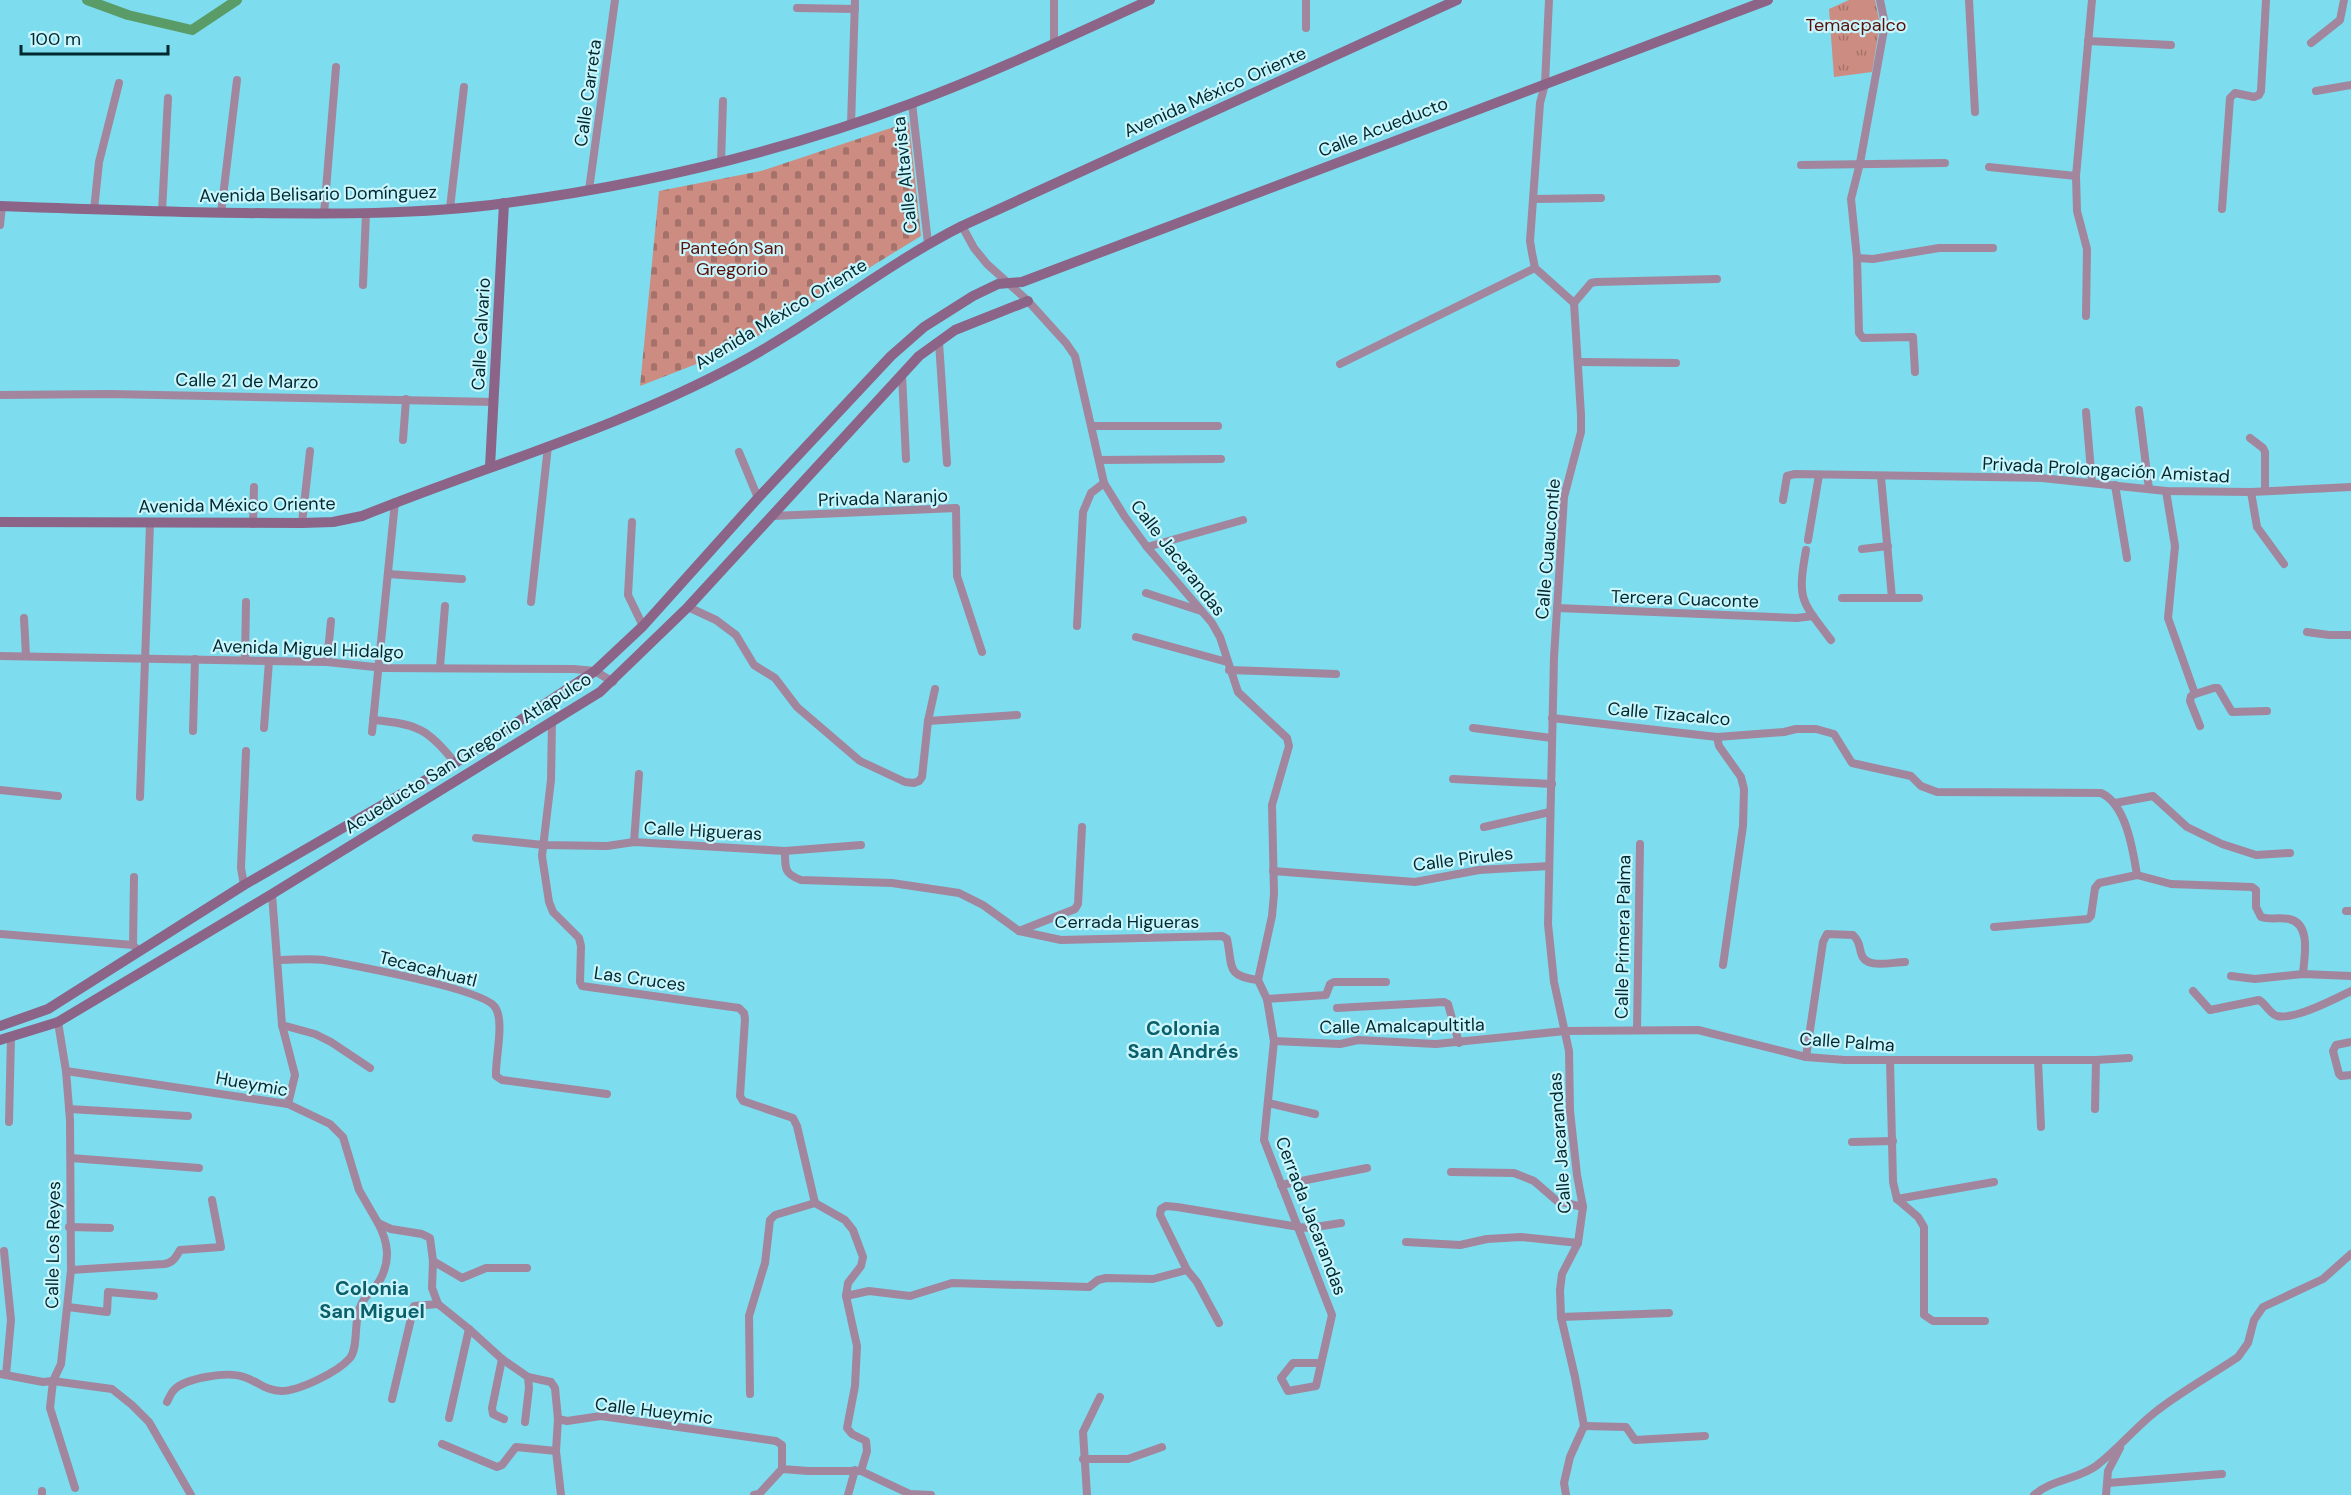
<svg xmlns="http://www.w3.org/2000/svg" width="2351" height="1495" font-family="'DM Sans',sans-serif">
  <defs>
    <pattern id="cemetery-stones" width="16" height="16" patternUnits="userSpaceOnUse" patternTransform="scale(1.5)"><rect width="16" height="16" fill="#cd8c81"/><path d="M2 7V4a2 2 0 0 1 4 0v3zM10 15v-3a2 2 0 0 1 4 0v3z" fill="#a4726a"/></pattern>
    <pattern id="park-tufts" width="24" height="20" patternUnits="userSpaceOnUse" patternTransform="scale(1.5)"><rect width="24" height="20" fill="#cd8c81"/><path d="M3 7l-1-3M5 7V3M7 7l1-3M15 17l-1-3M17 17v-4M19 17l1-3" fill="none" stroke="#a4726a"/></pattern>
  </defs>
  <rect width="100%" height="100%" fill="#7ddced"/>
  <path fill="url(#cemetery-stones)" d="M909,122L921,236L740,347L640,386L659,191L761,171Z"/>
  <path fill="url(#park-tufts)" d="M1849,0H1875L1880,24L1872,72L1834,77L1829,9Z"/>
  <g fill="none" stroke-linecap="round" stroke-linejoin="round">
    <path stroke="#5a9c68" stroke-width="10" d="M87,0L128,15L192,30L237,0"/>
    <g stroke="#a1869e" stroke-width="8">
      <path d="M1306,0V28"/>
      <path d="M1549,0L1545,84L1540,103L1530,241L1532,253L1535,268L1574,303L1581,415V432L1564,497L1554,657L1548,924L1554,982L1569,1051L1570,1111L1577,1175L1583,1207L1578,1243L1562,1274L1560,1290L1561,1317L1575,1377L1584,1426L1570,1457L1564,1483L1566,1495"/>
      <path d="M1880,0L1885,24L1860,163L1851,199L1857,258L1859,333L1863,338L1913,337L1915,372"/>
      <path d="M1969,0L1975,112"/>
      <path d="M797,8L855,9"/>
      <path d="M2088,41L2171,45"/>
      <path d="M1054,43V0"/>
      <path d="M2311,43L2340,20L2344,0"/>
      <path d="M2316,91L2351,85"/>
      <path d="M912,103L928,243"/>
      <path d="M851,125L855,0"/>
      <path d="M721,163L723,101"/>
      <path d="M1801,165L1945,163"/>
      <path d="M1989,167L2076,176"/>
      <path d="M589,190L615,0"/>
      <path d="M1534,199L1601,198"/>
      <path d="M450,208L464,87"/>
      <path d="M2222,209L2230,98L2235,93L2254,97L2259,95L2261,91L2266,0"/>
      <path d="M94,210L99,162L119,83"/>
      <path d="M162,212L168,98"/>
      <path d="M221,213L237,80"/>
      <path d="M324,214L336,67"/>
      <path d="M0,225L2,206"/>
      <path d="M962,226L974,248L987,264L1028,301L1066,343L1075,356L1104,483L1125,517L1147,547L1212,623L1220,637L1238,692L1287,738L1289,746L1272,805L1274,894L1272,916L1258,980L1267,999L1274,1041L1264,1140L1332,1315L1316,1386L1288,1391L1281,1378L1293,1363H1321"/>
      <path d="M1857,258L1873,259L1939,248H1993"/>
      <path d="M363,285L366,213"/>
      <path d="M1574,303L1591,283L1596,282L1717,279"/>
      <path d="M2086,316L2087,249L2077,211L2076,176L2092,0"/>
      <path d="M939,342L947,463"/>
      <path d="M1579,362L1676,363"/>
      <path d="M1340,364L1535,268"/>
      <path d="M902,374L906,459"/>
      <path d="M0,395L110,394L494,402"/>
      <path d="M2139,410L2149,489"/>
      <path d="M2086,412L2092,483"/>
      <path d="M1092,426H1218"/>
      <path d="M2250,438L2263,448L2265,452V491"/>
      <path d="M403,440L406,399"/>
      <path d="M739,452L758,498"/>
      <path d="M1099,460L1221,459"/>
      <path d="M1881,477L1892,598"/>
      <path d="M2115,485L2127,558"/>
      <path d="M2166,491L2175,546L2168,618L2195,694L2191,696L2190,701L2200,726"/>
      <path d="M2251,492L2257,527L2284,564"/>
      <path d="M1783,500L1787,476L1795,474L2042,478L2166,491L2251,492L2351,487"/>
      <path d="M773,516L956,508L957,576L982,652"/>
      <path d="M632,522L628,595L643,626"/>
      <path d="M302,523L310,451"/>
      <path d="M253,524L254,487"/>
      <path d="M1808,540L1819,475"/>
      <path d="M1147,547L1243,520"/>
      <path d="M1862,549L1888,546"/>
      <path d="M1806,550C1797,601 1801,600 1831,640"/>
      <path d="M388,574L462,579"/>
      <path d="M1146,593L1201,611"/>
      <path d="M1842,598H1919"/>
      <path d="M531,602L548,446"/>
      <path d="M688,607L716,620L736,635L754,665L775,678L797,707L860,761L905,782L914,783L919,781L922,777L928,721L935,689"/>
      <path d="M1557,608L1797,618L1813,616"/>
      <path d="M24,618L26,656"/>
      <path d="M1077,626L1083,512L1091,493L1104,483"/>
      <path d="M2307,632L2329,635H2351"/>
      <path d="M1136,637L1227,662"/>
      <path d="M0,656L327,662L384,668L574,669L595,671L613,682"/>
      <path d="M245,660L246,602"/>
      <path d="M327,662L331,621"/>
      <path d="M440,667L445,606"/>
      <path d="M1229,670L1336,674"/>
      <path d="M2195,694L2214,688H2218L2232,712L2267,711"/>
      <path d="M1552,718L1717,737L1784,732L1796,729H1816L1834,734L1852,763L1911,776L1921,786L1937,792L2101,793C2126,804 2133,850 2137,875L2171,884L2252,887L2256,890V907L2261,917C2271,920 2280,917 2289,919C2312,924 2304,958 2303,974"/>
      <path d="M373,720C416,724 428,728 455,763"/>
      <path d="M552,721L551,780L542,856L549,902L553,912L579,938L581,946L580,982L582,986L739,1008L744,1013L745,1019L740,1096L743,1101L793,1118L797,1126L815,1203L845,1220L853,1230L863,1257L861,1266L848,1283L846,1296L857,1346L855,1386L847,1428L852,1434L866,1441L867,1451L861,1471"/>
      <path d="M928,721L1017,715"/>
      <path d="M264,728L269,661"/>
      <path d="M1473,728L1552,738"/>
      <path d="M193,731L195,659"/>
      <path d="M372,732L395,502"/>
      <path d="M1717,737L1719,746L1741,777L1744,789L1743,826L1723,965"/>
      <path d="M1453,779L1552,784"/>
      <path d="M0,790L58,796"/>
      <path d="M140,797L150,524"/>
      <path d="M2115,803L2153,796L2187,827L2222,844L2256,855L2290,853"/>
      <path d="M1484,827L1550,812"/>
      <path d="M476,838L543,845L607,846L634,842L785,851L861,845"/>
      <path d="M634,842L639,774"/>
      <path d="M785,851C785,868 784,874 801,880L892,883L959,893L983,905L1019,931L1061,940L1222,936L1227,939C1233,966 1225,976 1258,980"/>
      <path d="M1273,871L1415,882L1479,870L1549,866"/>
      <path d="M134,877L133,945L136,948"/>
      <path d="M244,885L241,868L246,751"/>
      <path d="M272,894L282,1025L295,1075L288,1104"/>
      <path d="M2346,911H2351"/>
      <path d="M1994,927L2088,919L2091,916L2095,888L2099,883L2137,875"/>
      <path d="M1019,931L1075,909L1078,904L1082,827"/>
      <path d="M1,934L133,945"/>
      <path d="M278,960C293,960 309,958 324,960C351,965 483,989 495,1007C505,1021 495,1059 496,1076L502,1080L607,1094"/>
      <path d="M2231,976L2255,979L2303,974L2351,976"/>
      <path d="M2193,991L2210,1010L2259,1000C2266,1004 2270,1014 2277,1016C2295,1020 2334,999 2351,991"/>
      <path d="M1267,999L1326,995L1330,984L1334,982H1386"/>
      <path d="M1337,1008L1444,1002L1448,1004L1459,1043"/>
      <path d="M58,1022L66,1071L70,1120L71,1270L61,1364L53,1381L112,1389L132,1405L149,1422L191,1495"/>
      <path d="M282,1025L315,1034L331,1042L370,1068"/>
      <path d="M1637,1029L1640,844"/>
      <path d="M1274,1041L1340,1044L1358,1040L1436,1044L1565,1031L1698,1030L1806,1057L1845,1060H2096L2129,1058"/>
      <path d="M2351,1042L2336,1045L2333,1051L2339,1074L2341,1076L2351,1075"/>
      <path d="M1806,1057L1823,942L1827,934L1853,935C1859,941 1859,945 1861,953C1865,970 1891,962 1905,962"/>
      <path d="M2038,1060L2041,1127"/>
      <path d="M1890,1061L1893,1182L1897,1199L1918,1217L1924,1227V1315L1933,1321H1985"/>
      <path d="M66,1071L288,1104L330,1124L343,1137L359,1190L378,1223L391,1229L422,1234L430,1238L433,1261L432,1288L438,1304L469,1329L502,1359L528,1377L551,1382L555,1388L558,1419L567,1421L601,1416L776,1441L782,1445V1469L808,1471H861L910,1494L931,1495"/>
      <path d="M1268,1103L1315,1114"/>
      <path d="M69,1109L188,1116"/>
      <path d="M2095,1109L2096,1060"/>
      <path d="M9,1122L11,1037"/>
      <path d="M1852,1142L1893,1141"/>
      <path d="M71,1158L199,1168"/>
      <path d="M1451,1172L1514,1173L1534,1181L1557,1201L1583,1207"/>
      <path d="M1281,1185L1367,1168"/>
      <path d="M1897,1199L1994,1182"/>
      <path d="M69,1227L110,1228"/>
      <path d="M1406,1242L1460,1245L1487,1239L1521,1237L1578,1243"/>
      <path d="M4,1251L11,1320L6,1375"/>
      <path d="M433,1261L462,1278L486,1268H527"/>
      <path d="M71,1270L164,1264C173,1263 176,1257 180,1250L221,1247L212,1200"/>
      <path d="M846,1296L869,1291L910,1296L952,1283L1089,1287L1098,1280L1106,1278L1153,1279L1187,1270"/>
      <path d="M68,1307L107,1312L108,1292L154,1296"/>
      <path d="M1561,1317L1669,1313"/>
      <path d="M1219,1323L1197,1282L1187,1270L1160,1215L1161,1209L1166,1206L1177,1207L1299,1227L1309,1228L1341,1223"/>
      <path d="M502,1359L492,1408L493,1414L504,1419"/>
      <path d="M0,1374L43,1382L53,1381L50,1408L75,1488"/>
      <path d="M750,1394L749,1316L765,1263L770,1220L775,1215L815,1203"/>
      <path d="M392,1399L414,1306L438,1304"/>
      <path d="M167,1402C169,1398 171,1393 174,1390C185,1378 228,1371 244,1377C257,1381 266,1391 281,1391C299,1391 338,1372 350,1358C359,1347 353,1319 361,1305C365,1295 375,1289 380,1280C391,1260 388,1242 378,1223"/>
      <path d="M449,1418L469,1329"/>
      <path d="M558,1419L556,1451L561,1495"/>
      <path d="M525,1422L529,1388L528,1377"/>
      <path d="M1584,1426L1626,1427L1635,1440L1705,1436"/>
      <path d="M442,1444L497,1467L502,1465L516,1447L556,1451"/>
      <path d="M1083,1459H1128L1162,1447"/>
      <path d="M2108,1483L2222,1474"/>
      <path d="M42,1495V1491"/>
      <path d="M754,1495L759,1494L782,1469"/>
      <path d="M848,1495L855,1470"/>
      <path d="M1087,1495L1083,1432L1100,1397"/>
      <path d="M2034,1495C2053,1479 2076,1480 2096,1466C2117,1450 2133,1430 2154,1413C2180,1392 2210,1376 2238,1357L2248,1343L2254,1320L2263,1307L2323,1279L2351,1254"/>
      <path d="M2106,1495L2108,1471L2120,1448"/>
    </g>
    <g stroke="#8b6487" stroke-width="10">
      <path d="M0,206C81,209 163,212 244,213C331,214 419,215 506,203C643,185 780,152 910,104C991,74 1071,36 1150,0"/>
      <path d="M490,467L504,203"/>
      <path d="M0,522L302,523L333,522L362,516C486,466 616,429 734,366C813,324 883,266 962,226L1457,0"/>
      <path d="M0,1026L48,1009L244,885L455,763L595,671L643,626L758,498L891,356L924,327L973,296L998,284L1022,282L1768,0"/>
      <path d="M0,1040L58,1022L272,894L600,692L688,607L919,356L955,330L1028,301"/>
    </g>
  </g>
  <g text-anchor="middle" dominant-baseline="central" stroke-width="4.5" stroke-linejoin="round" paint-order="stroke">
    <g font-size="18" fill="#5a110a" stroke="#c9f5fd">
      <text x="1856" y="25">Temacpalco</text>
      <text x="732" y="248">Panteón San<tspan x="732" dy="21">Gregorio</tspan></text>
    </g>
    <g font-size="18" fill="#00292f" stroke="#c9f5fd">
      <text transform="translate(1215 92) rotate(-24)">Avenida México Oriente</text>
      <text transform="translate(588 93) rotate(-82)">Calle Carreta</text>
      <text transform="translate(1383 127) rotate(-21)">Calle Acueducto</text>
      <text transform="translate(905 175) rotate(-96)">Calle Altavista</text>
      <text transform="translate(318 194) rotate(-1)">Avenida Belisario Domínguez</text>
      <text transform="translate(781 314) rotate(-31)">Avenida México Oriente</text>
      <text transform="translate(481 334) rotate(-87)">Calle Calvario</text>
      <text transform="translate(247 381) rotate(1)">Calle 21 de Marzo</text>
      <text transform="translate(2106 470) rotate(3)">Privada Prolongación Amistad</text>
      <text transform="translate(883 498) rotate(-2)">Privada Naranjo</text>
      <text transform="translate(237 505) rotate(-1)">Avenida México Oriente</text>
      <text transform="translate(1548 549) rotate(-85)">Calle Cuaucontle</text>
      <text transform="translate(1178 558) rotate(52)">Calle Jacarandas</text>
      <text transform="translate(1685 599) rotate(2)">Tercera Cuaconte</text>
      <text transform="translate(308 649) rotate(2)">Avenida Miguel Hidalgo</text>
      <text transform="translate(1669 714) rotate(5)">Calle Tizacalco</text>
      <text transform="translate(468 753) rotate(-32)">Acueducto San Gregorio Atlapulco</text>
      <text transform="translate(703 831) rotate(3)">Calle Higueras</text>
      <text transform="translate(1463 859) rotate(-7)">Calle Pirules</text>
      <text x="1127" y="922">Cerrada Higueras</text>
      <text transform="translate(1623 937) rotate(-89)">Calle Primera Palma</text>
      <text transform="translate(428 969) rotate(14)">Tecacahuatl</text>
      <text transform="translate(640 979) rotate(8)">Las Cruces</text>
      <text transform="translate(1402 1026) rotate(-1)">Calle Amalcapultitla</text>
      <text transform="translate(1847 1042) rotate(4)">Calle Palma</text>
      <text transform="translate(252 1084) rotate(10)">Hueymic</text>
      <text transform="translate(1560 1143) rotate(-94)">Calle Jacarandas</text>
      <text transform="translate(1311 1216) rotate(69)">Cerrada Jacarandas</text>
      <text transform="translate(53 1245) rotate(-89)">Calle Los Reyes</text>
      <text transform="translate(654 1411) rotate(7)">Calle Hueymic</text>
    </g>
    <g font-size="20" font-weight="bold" fill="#0b5f6b" stroke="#c9f5fd">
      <text x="1183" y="1028">Colonia<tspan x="1183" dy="23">San Andrés</tspan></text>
      <text x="372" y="1288">Colonia<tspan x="372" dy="23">San Miguel</tspan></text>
    </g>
  </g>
  <path d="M21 45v9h147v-9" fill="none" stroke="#00292f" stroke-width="3"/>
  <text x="30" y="45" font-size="18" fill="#00292f" stroke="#c9f5fd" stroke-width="4.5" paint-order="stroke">100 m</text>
</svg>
